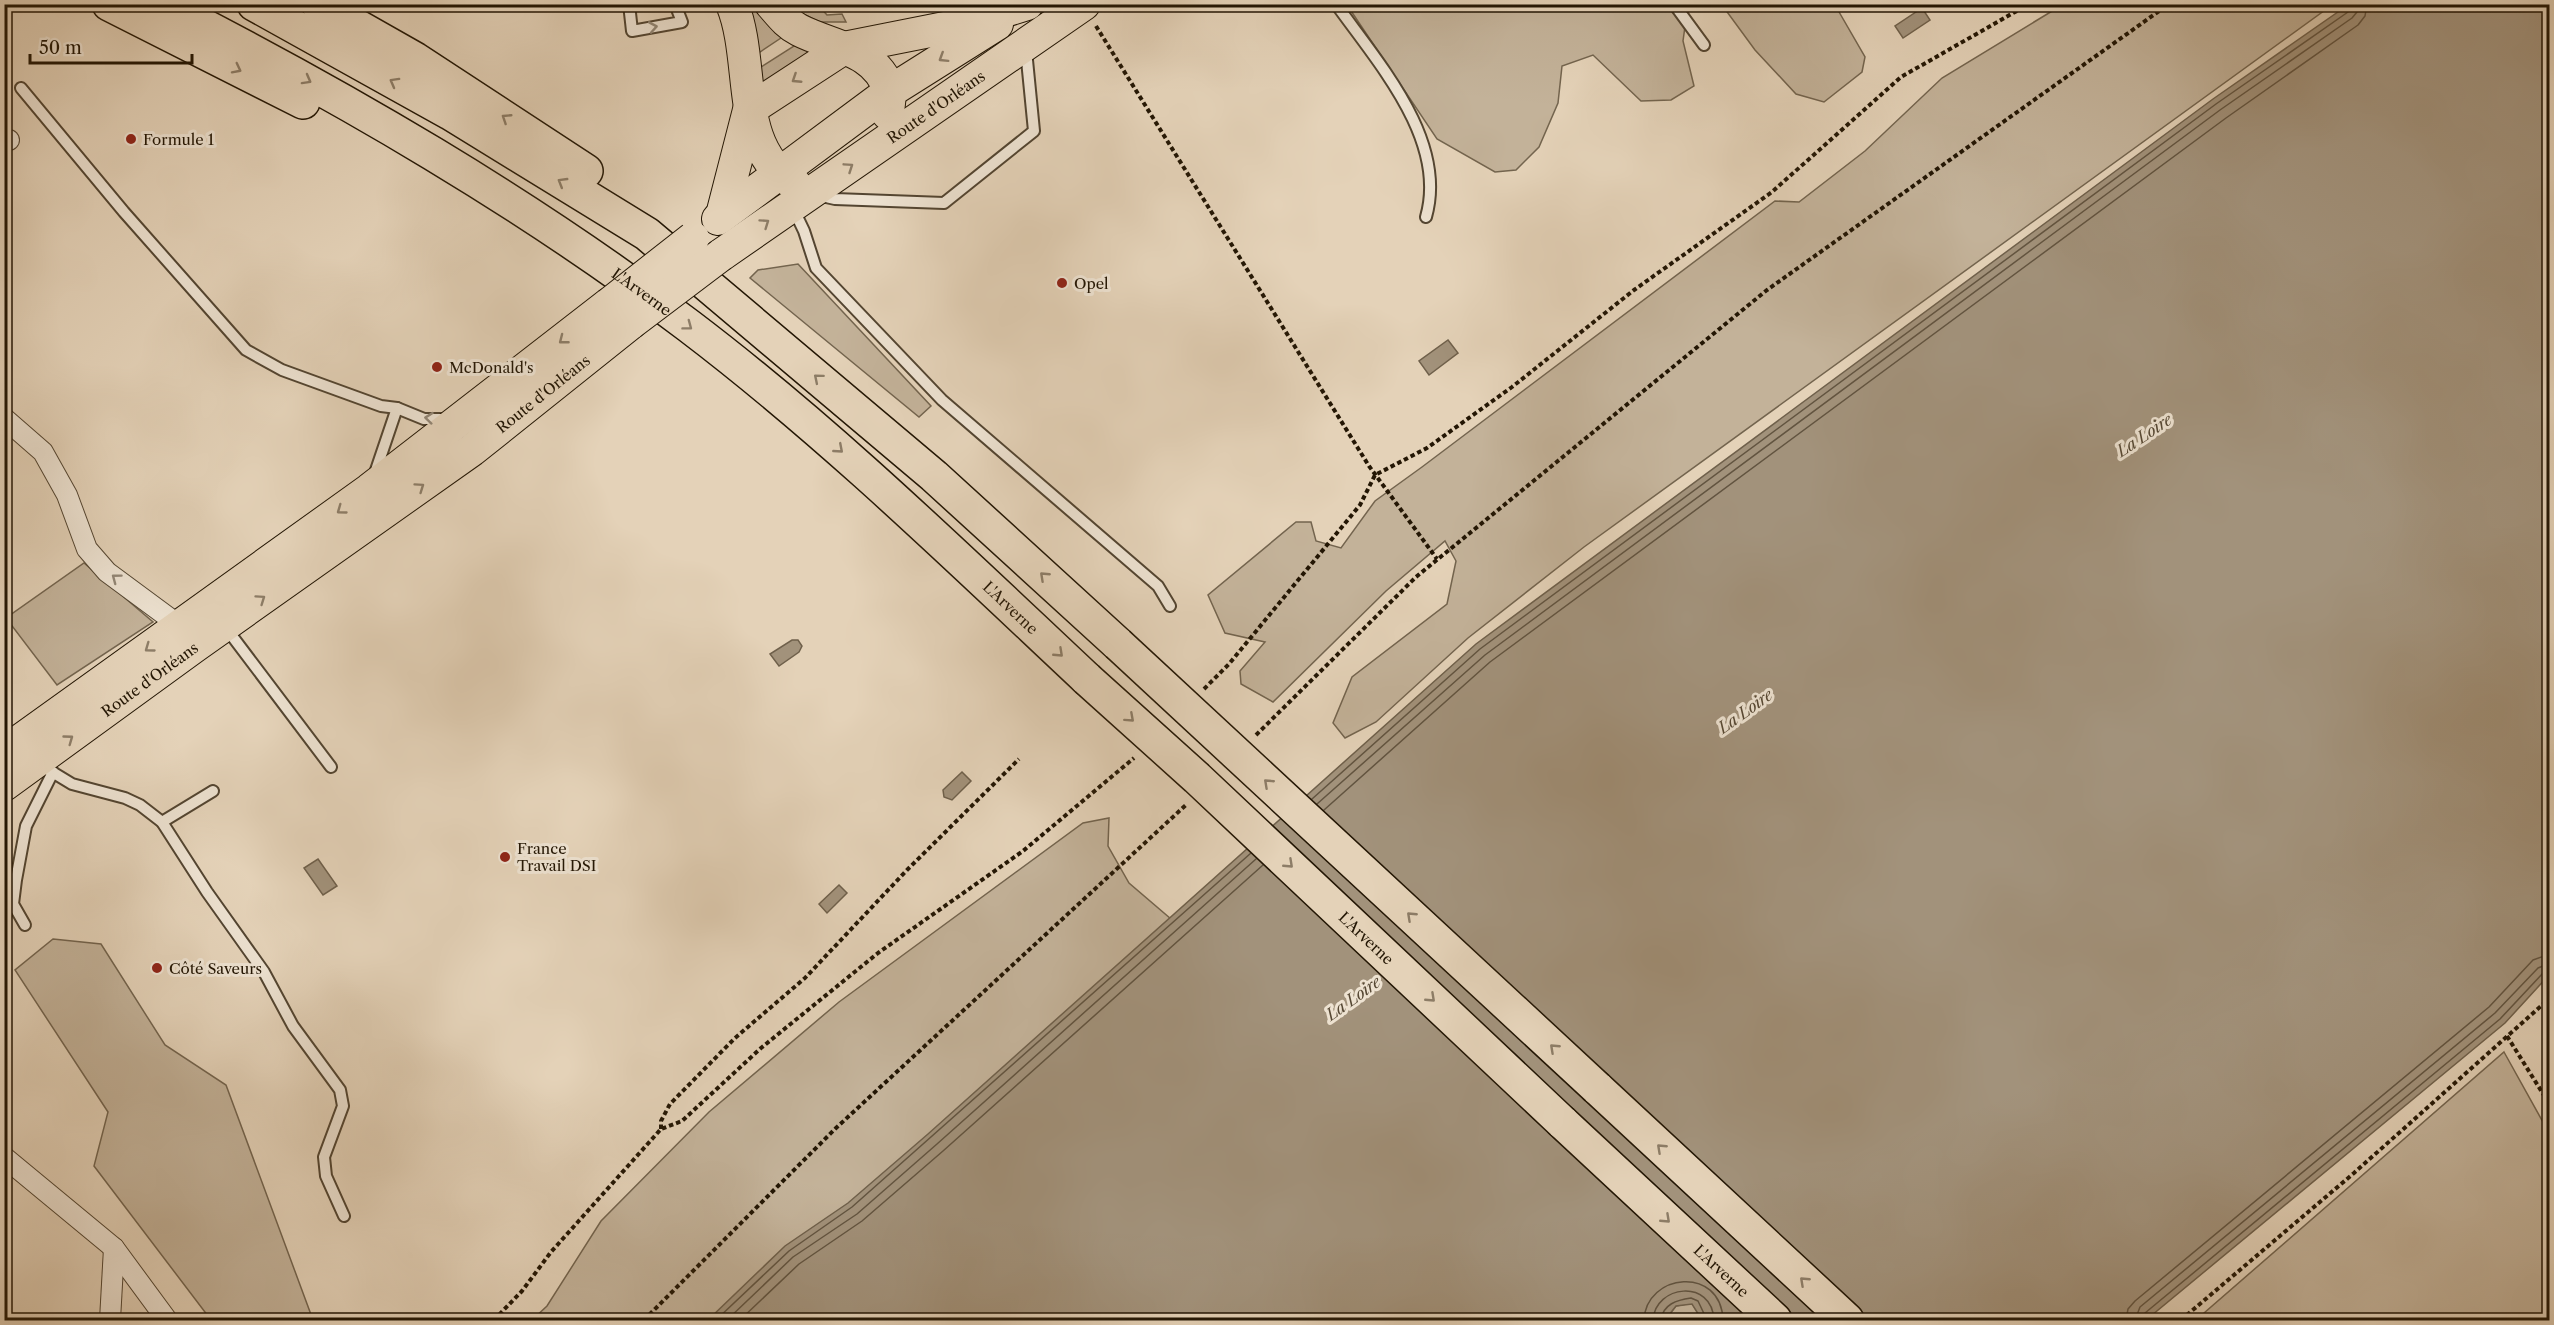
<svg xmlns="http://www.w3.org/2000/svg" width="2554" height="1325" font-family="'Libre Caslon Text',serif">
  <rect width="100%" height="100%" fill="#e4d2b8"/>
  <filter id="stains"><feTurbulence type="fractalNoise" baseFrequency=".00333" numOctaves="4"/><feColorMatrix values="0 0 0 0 .2 0 0 0 0 .09 0 0 0 0 .02 0 0 0 .5 -.17"/></filter>
  <radialGradient id="worn" r=".72"><stop offset=".6" stop-color="#630" stop-opacity="0"/><stop offset="1" stop-color="#630" stop-opacity=".3"/></radialGradient>
  <g fill="#c3b299" stroke="#73644e" stroke-width="1.5">
    <path d="M745,5H753L784,36L757,54Z"/>
    <path d="M786,5H818L827,15L842,14L846,22H819Z"/>
    <path d="M1347,5H1688L1683,41L1694,86L1671,100L1641,101L1593,55L1562,66L1558,103L1539,147L1516,170L1495,172L1437,139Z"/>
    <path d="M1722,5H1793L1798,11L1835,5L1865,57L1862,72L1824,102L1796,94L1755,50Z"/>
    <path d="M2062,5H2332L1584,547L1468,638L1376,722L1345,738L1333,723L1352,677L1447,604L1456,561L1445,541L1386,591L1273,702L1241,684L1240,671L1265,642L1225,633L1208,595L1296,522H1311L1316,541L1341,548L1375,501L1422,467L1775,201L1799,202L1865,151L1942,78Z"/>
    <path d="M797,44L813,51L761,84L758,69Z"/>
    <path d="M798,264L931,406L919,417L750,278L758,270Z"/>
    <path d="M84,563L153,622L57,685L6,618Z"/>
    <path d="M1109,818L1108,846L1129,883L1178,925L723,1320H532L547,1306L601,1221L709,1112L839,1002L1083,823Z"/>
    <path d="M53,939L101,944L165,1045L226,1085L313,1320H211L94,1166L108,1112L15,970Z"/>
    <path d="M2504,1052L2549,1133V1320H2196Z"/>
    <path d="M1692,1303L1702,1320H1665L1676,1306Z"/>
  </g>
  <g fill="#a2927b" stroke="#6f604b" stroke-width="1.5">
    <path d="M2348,5H2549V975L2505,1023L2146,1320H1702L1692,1304L1676,1306L1665,1320H708L785,1246L848,1203L928,1134L1476,644L2213,99Z"/>
    <path d="M1922,8L1930,20L1903,38L1895,26Z"/>
    <path d="M1448,340L1458,353L1429,375L1419,361Z"/>
    <path d="M792,640H798L802,646L799,652L779,666L770,654Z"/>
    <path d="M962,772L971,781L952,800L944,797L943,790Z"/>
    <path d="M318,859L337,886L323,895L304,868Z"/>
    <path d="M839,885L847,893L827,913L819,904Z"/>
  </g>
  <g fill="none" stroke-linecap="round" stroke-linejoin="round">
    <g stroke="#625440" stroke-width="1.5">
      <path d="M1312,799L1480,649L2216,104L2348,12L2351,4"/>
      <path d="M1317,804L1485,655L2220,110L2352,18L2357,12L2358,4"/>
      <path d="M1324,810L1490,662L2226,118L2358,25L2365,16L2367,4"/>
      <path d="M716,1320L789,1251L852,1207L1251,853"/>
      <path d="M727,1320L793,1257L857,1214L937,1144L1256,859"/>
      <path d="M740,1320L799,1264L862,1221L943,1151L1263,865"/>
      <path d="M1644,1320C1646,1273 1721,1265 1723,1320"/>
      <path d="M1653,1320C1655,1285 1712,1278 1714,1320"/>
      <path d="M1661,1320C1663,1304 1677,1300 1691,1298L1698,1301L1707,1320"/>
      <path d="M2126,1320L2128,1309L2135,1301L2489,1007L2533,960L2550,954"/>
      <path d="M2135,1320L2140,1307L2495,1013L2538,968L2550,963"/>
      <path d="M2143,1320L2145,1313L2500,1019L2543,973L2550,971"/>
    </g>
    <defs>
      <g id="lane">
        <path d="M629,4L632,31L682,22L675,4"/>
        <path d="M1336,4C1378,63 1448,140 1426,217"/>
        <path d="M1674,4L1704,45"/>
        <path d="M21,88L124,212L246,350L282,370L381,406L397,408L424,419H450"/>
        <path d="M817,195L835,199L944,203L1034,131L1026,50"/>
        <path d="M793,208L804,231L816,268L942,400L1158,586L1170,606"/>
        <path d="M374,476L397,408"/>
        <path d="M226,628L331,767"/>
        <path d="M39,764L72,784L125,798L140,805L162,822L207,892L264,972L293,1026L340,1090L343,1106L324,1157L326,1176L344,1216"/>
        <path d="M162,822L213,791"/>
        <path d="M25,925L13,904L16,880L26,826L53,772"/>
      </g>
      <g id="street">
        <path d="M4,140H9"/>
        <path d="M4,418L43,452L67,495L87,549L107,572L180,626"/>
        <path d="M4,1157L114,1248L167,1320"/>
        <path d="M110,1320L114,1248"/>
      </g>
      <g id="primary">
        <path d="M732,4C756,62 733,148 795,184"/>
        <path d="M771,4C780,14 787,24 799,30C832,47 876,49 889,90C891,97 888,106 888,114"/>
        <path d="M722,215L749,110L844,48L960,25L1027,4"/>
        <path d="M718,219L889,92L997,24"/>
        <path id="s1" d="M721,255L1084,4"/>
        <path d="M4,752L369,490L609,304"/>
        <path id="s2" d="M4,785L195,646L472,450L631,323"/>
      </g>
      <g id="highway">
        <path d="M109,4L303,102"/>
        <path id="s3" d="M162,4C346,98 525,202 689,326C830,433 958,558 1087,679"/>
        <path d="M254,4L450,113L647,234L934,476L1118,644"/>
        <path d="M318,4L415,59L586,171"/>
        <path d="M1597,1088L1847,1320"/>
        <path id="s4" d="M1562,1122L1775,1320"/>
      </g>
    </defs>
    <use href="#lane" stroke="#534531" stroke-width="14"/>
    <use href="#street" stroke="#534531" stroke-width="22"/>
    <use href="#primary" stroke="#231604" stroke-width="34"/>
    <use href="#highway" stroke="#231604" stroke-width="36"/>
    <g stroke="#231604" stroke-width="4" stroke-dasharray="4.5 3" stroke-linecap="butt">
      <path d="M1096,26L1369,466L1437,559"/>
      <path d="M1204,689L1229,664L1360,505L1375,475L1427,448L1512,387L1634,290L1772,192L1901,77L2029,4"/>
      <path d="M1256,735L1416,577L1767,290L2169,4"/>
      <path d="M2507,1036L2550,1105"/>
      <path d="M661,1129V1121L670,1104L735,1038L805,978L907,870L1019,759"/>
      <path d="M494,1320L522,1291L551,1252L661,1129L682,1121L761,1048L878,953L1023,851L1134,758"/>
      <path d="M644,1320L836,1128L1187,804"/>
      <path d="M2181,1320L2354,1173L2550,998"/>
    </g>
    <use href="#lane" stroke="#ede2d1" stroke-width="10"/>
    <use href="#street" stroke="#ede2d1" stroke-width="20"/>
    <use href="#primary" stroke="#e4d2b8" stroke-width="32"/>
    <use href="#highway" stroke="#e4d2b8" stroke-width="33"/>
    <defs>
      <g id="primary-bridge">
        <path d="M609,304L693,238"/>
        <path d="M631,323L721,255"/>
      </g>
      <g id="highway-bridge">
        <path d="M1118,644L1597,1088"/>
        <path id="s5" d="M1087,679L1197,778L1562,1122"/>
      </g>
    </defs>
    <use href="#primary-bridge" stroke="#231604" stroke-width="34" stroke-linecap="butt"/>
    <use href="#highway-bridge" stroke="#231604" stroke-width="36" stroke-linecap="butt"/>
    <use href="#primary-bridge" stroke="#e4d2b8" stroke-width="32"/>
    <use href="#highway-bridge" stroke="#e4d2b8" stroke-width="33"/>
  </g>
  <defs><path id="oneway-chevron" d="M-2-3.5L2.5 0L-2 3.5" fill="none" stroke-width="1.6" stroke-linecap="round" stroke-linejoin="round" transform="scale(1.5)"/></defs>
  <g stroke="#928675">
    <use href="#oneway-chevron" transform="translate(653 27) rotate(-10)"/>
    <use href="#oneway-chevron" transform="translate(429 418) rotate(-174)"/>
    <use href="#oneway-chevron" transform="translate(116 578) rotate(-143)"/>
  </g>
  <g stroke="#8d7d67">
    <use href="#oneway-chevron" transform="translate(943 58) rotate(148)"/>
    <use href="#oneway-chevron" transform="translate(237 69) rotate(27)"/>
    <use href="#oneway-chevron" transform="translate(796 79) rotate(147)"/>
    <use href="#oneway-chevron" transform="translate(307 80) rotate(29)"/>
    <use href="#oneway-chevron" transform="translate(394 82) rotate(-151)"/>
    <use href="#oneway-chevron" transform="translate(506 118) rotate(-147)"/>
    <use href="#oneway-chevron" transform="translate(849 167) rotate(-34)"/>
    <use href="#oneway-chevron" transform="translate(562 182) rotate(-149)"/>
    <use href="#oneway-chevron" transform="translate(765 223) rotate(-35)"/>
    <use href="#oneway-chevron" transform="translate(688 326) rotate(37)"/>
    <use href="#oneway-chevron" transform="translate(563 340) rotate(142)"/>
    <use href="#oneway-chevron" transform="translate(818 378) rotate(-140)"/>
    <use href="#oneway-chevron" transform="translate(839 449) rotate(41)"/>
    <use href="#oneway-chevron" transform="translate(420 487) rotate(-35)"/>
    <use href="#oneway-chevron" transform="translate(341 510) rotate(144)"/>
    <use href="#oneway-chevron" transform="translate(1044 576) rotate(-137)"/>
    <use href="#oneway-chevron" transform="translate(261 599) rotate(-35)"/>
    <use href="#oneway-chevron" transform="translate(149 648) rotate(144)"/>
    <use href="#oneway-chevron" transform="translate(1059 653) rotate(43)"/>
    <use href="#oneway-chevron" transform="translate(1130 718) rotate(42)"/>
    <use href="#oneway-chevron" transform="translate(69 739) rotate(-36)"/>
    <use href="#oneway-chevron" transform="translate(1268 783) rotate(-137)"/>
    <use href="#oneway-chevron" transform="translate(1289 864) rotate(43)"/>
    <use href="#oneway-chevron" transform="translate(1411 916) rotate(-137)"/>
    <use href="#oneway-chevron" transform="translate(1431 998) rotate(43)"/>
    <use href="#oneway-chevron" transform="translate(1554 1048) rotate(-137)"/>
    <use href="#oneway-chevron" transform="translate(1661 1148) rotate(-137)"/>
    <use href="#oneway-chevron" transform="translate(1666 1219) rotate(43)"/>
    <use href="#oneway-chevron" transform="translate(1804 1281) rotate(-137)"/>
  </g>
  <g fill="#8f2418" stroke="#ede2d1" stroke-width="2">
    <circle cx="131" cy="139" r="6"/>
    <circle cx="1062" cy="283" r="6"/>
    <circle cx="437" cy="367" r="6"/>
    <circle cx="505" cy="857" r="6"/>
    <circle cx="157" cy="968" r="6"/>
  </g>
  <g text-anchor="middle" dominant-baseline="central" stroke-width="6" stroke-linejoin="round" paint-order="stroke">
    <g font-size="15" fill="#231604" stroke="#ede2d1">
      <text stroke="none"><textPath href="#s1" startOffset="261">Route d'Orléans</textPath></text>
      <text stroke="none"><textPath href="#s3" startOffset="560">L'Arverne</textPath></text>
      <text stroke="none"><textPath href="#s2" startOffset="666">Route d'Orléans</textPath></text>
      <text stroke="none"><textPath href="#s3" startOffset="1046">L'Arverne</textPath></text>
      <text stroke="none"><textPath href="#s2" startOffset="180">Route d'Orléans</textPath></text>
      <text stroke="none"><textPath href="#s5" startOffset="381">L'Arverne</textPath></text>
      <text stroke="none"><textPath href="#s4" startOffset="218">L'Arverne</textPath></text>
    </g>
    <g font-size="15" fill="#231604" stroke="#ede2d1" text-anchor="start">
      <text x="143" y="139">Formule 1</text>
      <text x="1074" y="283">Opel</text>
      <text x="449" y="367">McDonald's</text>
      <text x="517" y="848">France<tspan x="517" dy="17">Travail DSI</tspan></text>
      <text x="169" y="968">Côté Saveurs</text>
    </g>
    <g font-size="16" font-style="italic" fill="#564834" stroke="#ede2d1">
      <text transform="translate(2144 435) rotate(-34)">La Loire</text>
      <text transform="translate(1745 711) rotate(-36)">La Loire</text>
      <text transform="translate(1353 998) rotate(-36)">La Loire</text>
    </g>
  </g>
  <rect width="2554" height="1325" fill="none" stroke="#e4d2b8" stroke-width="24"/>
  <rect x="6" y="6" width="2542" height="1313" fill="none" stroke="#231604" stroke-width="3"/>
  <rect x="12" y="12" width="2530" height="1301" fill="none" stroke="#231604" stroke-width="1.5"/>
  <path d="M30 54v9h162v-9" fill="none" stroke="#231604" stroke-width="3"/>
  <text x="39" y="54" font-size="18" fill="#231604" stroke="#ede2d1" stroke-width="4.5" paint-order="stroke">50 m</text>
  <rect width="100%" height="100%" filter="url(#stains)"/>
  <rect width="100%" height="100%" fill="url(#worn)"/>
</svg>
